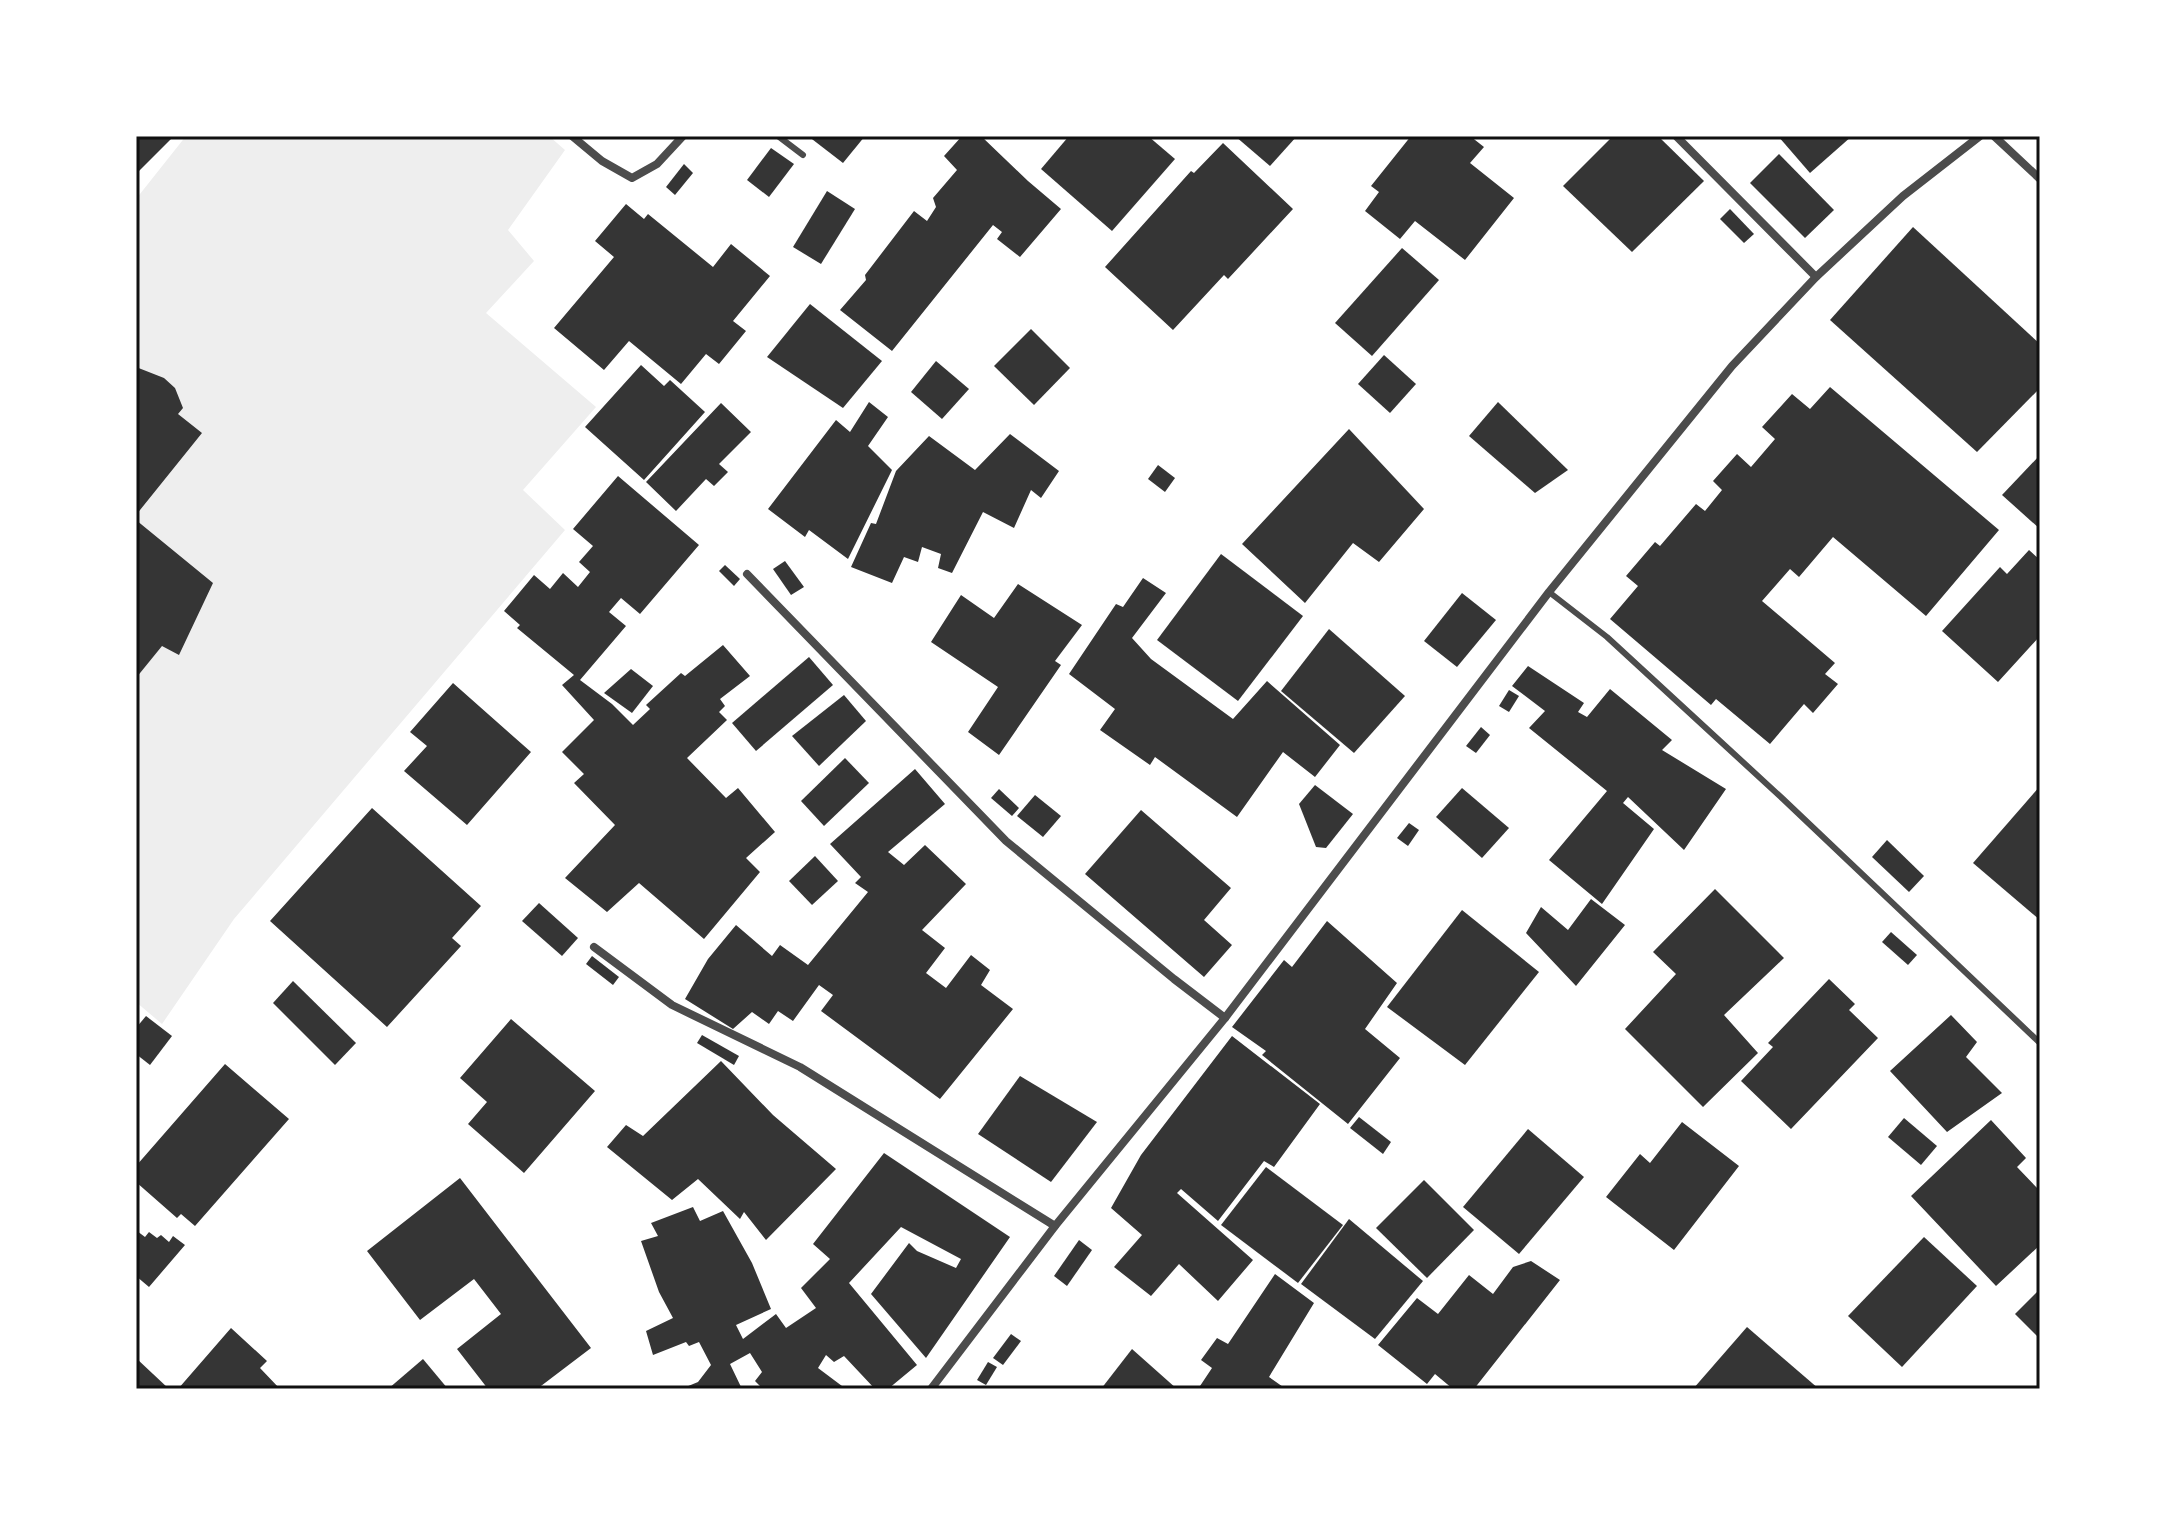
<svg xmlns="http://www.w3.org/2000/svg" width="2176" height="1525" font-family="'IBM Plex Sans',sans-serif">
  <rect width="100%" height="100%" fill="#fff"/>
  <path fill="#eee" d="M186,136H549L565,150L508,230L534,261L486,313L596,407L523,490L565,530L234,919L162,1024L136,1002V199Z"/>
  <g fill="#353535">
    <path d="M136,136H174L136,174Z"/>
    <path d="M808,136H865L843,163Z"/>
    <path d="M962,136H981L1028,181L1061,209L1020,257L997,239L1002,232L993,225L892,351L840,310L866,280L865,275L914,211L927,221L936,207L933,198L957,170L944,156Z"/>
    <path d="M1069,136H1148L1175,159L1112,231L1041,169Z"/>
    <path d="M1235,136H1297L1270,166Z"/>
    <path d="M1411,136H1470L1484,147L1470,163L1514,198L1465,260L1415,221L1400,239L1365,211L1379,192L1371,186Z"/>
    <path d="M1613,136H1658L1704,181L1632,252L1563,186Z"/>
    <path d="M1778,136H1852L1810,173Z"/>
    <path d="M1223,143L1293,209L1228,279L1224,275L1173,330L1105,267L1191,171L1194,173Z"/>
    <path d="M771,148L794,164L769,197L747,180Z"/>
    <path d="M1779,154L1834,210L1805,238L1750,183Z"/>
    <path d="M684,164L693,173L675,195L666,187Z"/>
    <path d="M827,191L855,209L821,264L793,247Z"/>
    <path d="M626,204L644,219L648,214L713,267L731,244L770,276L733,321L746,331L719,364L706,354L681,384L629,341L604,370L554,328L614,257L595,241Z"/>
    <path d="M1730,209L1754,234L1744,243L1720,219Z"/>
    <path d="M1913,227L2040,344V388L1977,452L1830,320Z"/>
    <path d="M1402,248L1439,280L1372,356L1335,323Z"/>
    <path d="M810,304L882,361L843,408L767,357Z"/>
    <path d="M1031,329L1070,368L1034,405L994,366Z"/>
    <path d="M1384,355L1416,384L1390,413L1358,384Z"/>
    <path d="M936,361L969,389L942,419L911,392Z"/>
    <path d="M641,365L664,386L670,380L705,412L644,480L585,427Z"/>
    <path d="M136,367L164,378L175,388L183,408L178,414L202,433L136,515Z"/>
    <path d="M1830,387L1999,530L1926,616L1833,537L1799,577L1790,569L1762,601L1835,663L1825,674L1838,684L1813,713L1804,704L1770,744L1716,699L1711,705L1610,619L1638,586L1626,576L1655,542L1660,546L1696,504L1705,511L1722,490L1713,481L1737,454L1751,467L1775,439L1762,427L1792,394L1810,409Z"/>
    <path d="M869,402L888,417L868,446L892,470L848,559L809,530L805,537L768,509L836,420L850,432Z"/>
    <path d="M1498,402L1568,470L1535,493L1469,436Z"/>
    <path d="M721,403L751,432L719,464L728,472L714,486L706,479L676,511L646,482Z"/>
    <path d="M1349,429L1424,509L1379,562L1353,543L1305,603L1242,544Z"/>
    <path d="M1010,434L1059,471L1041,498L1031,490L1014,528L983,512L952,573L938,568L941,554L922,547L918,562L904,557L892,583L851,567L871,523L876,524L896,471L929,436L975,470Z"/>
    <path d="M2040,455V529L2002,495Z"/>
    <path d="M1158,465L1175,478L1165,492L1148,479Z"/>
    <path d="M618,476L699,545L640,614L621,598L609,612L626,626L580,680L612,704L633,725L650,709L646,705L681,673L685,676L723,645L750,676L720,699L725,706L719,712L727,720L687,758L726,798L738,788L775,832L746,858L760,872L704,939L639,883L607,912L565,878L615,825L574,783L584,774L562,752L594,720L562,685L574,675L517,628L520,625L504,611L534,575L550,589L563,573L578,587L590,572L579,562L593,546L573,529Z"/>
    <path d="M136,520L213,583L179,655L162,646L136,678Z"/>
    <path d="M2029,550L2040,560V636L1998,682L1942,631L2000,567L2007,574Z"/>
    <path d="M1221,554L1303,616L1238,701L1157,640Z"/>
    <path d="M785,561L804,587L791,595L773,569Z"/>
    <path d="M725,565L740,579L734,586L719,571Z"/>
    <path d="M1143,578L1166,593L1132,638L1151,659L1233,719L1267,681L1340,745L1315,777L1283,752L1237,817L1155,757L1150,765L1100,730L1115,709L1069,674L1116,604L1123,607Z"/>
    <path d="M1018,584L1082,625L1055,661L1061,665L999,755L968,732L998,687L931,642L961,595L994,618Z"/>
    <path d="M1462,593L1496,620L1457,667L1424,641Z"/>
    <path d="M1329,629L1405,696L1354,753L1281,691Z"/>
    <path d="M809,657L833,685L756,751L732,723Z"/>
    <path d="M1528,666L1584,703L1578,712L1587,717L1610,689L1672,740L1662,750L1726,789L1684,850L1628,797L1623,803L1654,829L1602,904L1549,860L1607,791L1529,728L1545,711L1512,686Z"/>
    <path d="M631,669L653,686L632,713L604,693Z"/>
    <path d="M453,683L531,752L467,825L404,771L427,746L410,732Z"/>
    <path d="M1509,690L1519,696L1509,712L1499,706Z"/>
    <path d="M844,695L866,721L819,766L792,736Z"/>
    <path d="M1481,727L1490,735L1476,753L1466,746Z"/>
    <path d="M845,758L869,783L824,826L801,801Z"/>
    <path d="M915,769L945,804L888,852L904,865L925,845L966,884L922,930L945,948L926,973L946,988L971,955L990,970L981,985L1013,1009L940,1099L821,1011L833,995L819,985L793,1021L778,1011L769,1024L752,1012L733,1029L685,999L708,959L736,925L772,956L780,945L808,965L868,892L855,883L861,877L830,844Z"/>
    <path d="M1315,785L1353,814L1326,848L1316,847L1299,804Z"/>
    <path d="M2040,786V920L1973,863Z"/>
    <path d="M1462,788L1509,828L1482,858L1436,817Z"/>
    <path d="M999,789L1019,808L1012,816L991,798Z"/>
    <path d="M1035,795L1061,816L1043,837L1017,816Z"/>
    <path d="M372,808L481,906L452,938L461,946L387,1027L270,921Z"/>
    <path d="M1141,810L1231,888L1204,920L1232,945L1204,977L1085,874Z"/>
    <path d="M1409,823L1419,830L1408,846L1397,838Z"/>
    <path d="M1887,840L1924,876L1909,892L1872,857Z"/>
    <path d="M815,856L838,881L812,905L789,881Z"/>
    <path d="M1715,889L1784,958L1724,1015L1758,1053L1703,1107L1625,1029L1676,974L1653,952Z"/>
    <path d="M1591,899L1625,925L1576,986L1526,933L1541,907L1568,930Z"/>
    <path d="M539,903L578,938L562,956L522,921Z"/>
    <path d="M1462,910L1539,972L1465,1065L1387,1007Z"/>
    <path d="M1327,921L1397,983L1365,1029L1400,1058L1348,1124L1262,1055L1266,1051L1232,1027L1284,960L1292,967Z"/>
    <path d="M1891,932L1917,955L1908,965L1882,942Z"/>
    <path d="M592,956L619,977L613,985L586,964Z"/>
    <path d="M1829,979L1855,1004L1849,1010L1878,1038L1791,1129L1741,1081L1773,1047L1768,1043Z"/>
    <path d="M293,981L356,1043L335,1065L273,1003Z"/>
    <path d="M1951,1015L1977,1042L1966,1057L2002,1093L1947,1132L1890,1071Z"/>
    <path d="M146,1016L172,1036L150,1065L136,1054V1028Z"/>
    <path d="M511,1019L595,1091L524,1173L468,1124L487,1102L460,1078Z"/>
    <path d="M702,1035L739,1056L734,1065L697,1043Z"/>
    <path d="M1232,1036L1320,1104L1274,1167L1264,1161L1218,1221L1181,1189L1177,1193L1253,1260L1218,1301L1179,1264L1151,1296L1114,1267L1142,1235L1111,1208L1141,1155Z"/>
    <path d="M721,1061L773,1115L836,1169L766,1240L744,1212L740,1219L698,1179L672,1200L607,1147L626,1125L643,1136Z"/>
    <path d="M225,1064L289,1119L195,1226L181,1214L177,1218L136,1182V1166Z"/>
    <path d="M1020,1076L1097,1122L1051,1182L978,1134Z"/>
    <path d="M1359,1117L1391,1142L1383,1154L1350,1128Z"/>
    <path d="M1904,1118L1937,1146L1921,1165L1888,1137Z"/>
    <path d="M1991,1120L2026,1158L2017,1167L2040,1191V1245L1996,1286L1911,1196Z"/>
    <path d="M1682,1122L1739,1166L1674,1250L1606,1197L1640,1154L1650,1163Z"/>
    <path d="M1528,1129L1584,1177L1519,1254L1463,1207Z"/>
    <path d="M884,1153L1010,1237L926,1358L871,1294L909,1243L917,1251L956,1268L961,1259L901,1227L849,1283L917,1365L888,1389H875L844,1356L834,1362L826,1355L818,1368L846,1389H757L760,1386L755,1381L762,1372L750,1353L730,1364L742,1389H681L698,1382L711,1365L699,1342L689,1346L686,1342L653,1355L646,1331L673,1318L659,1292L641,1241L658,1236L651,1223L693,1207L700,1221L723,1211L752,1263L771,1309L736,1325L743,1339L776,1314L786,1328L816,1308L801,1288L830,1259L813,1244Z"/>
    <path d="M1266,1167L1343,1225L1298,1283L1221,1225Z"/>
    <path d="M460,1178L591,1348L537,1389H488L457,1349L501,1314L474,1279L420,1320L367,1251Z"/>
    <path d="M1424,1180L1474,1230L1427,1278L1376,1228Z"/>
    <path d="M1349,1219L1423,1281L1375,1339L1301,1284Z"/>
    <path d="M137,1231L145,1237L149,1232L157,1238L161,1235L169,1242L173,1236L185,1245L149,1287L136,1276Z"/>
    <path d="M1924,1237L1977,1286L1902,1367L1848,1316Z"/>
    <path d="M1079,1240L1092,1250L1067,1286L1054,1276Z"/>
    <path d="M1531,1261L1560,1280L1474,1389H1453L1435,1374L1427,1384L1378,1345L1417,1298L1438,1314L1469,1275L1493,1294L1513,1267Z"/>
    <path d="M1275,1274L1314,1303L1269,1377L1286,1389H1198L1212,1368L1201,1360L1217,1338L1228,1344Z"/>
    <path d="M2040,1289V1339L2015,1314Z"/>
    <path d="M1747,1327L1819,1389H1693Z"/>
    <path d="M231,1328L267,1361L260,1368L280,1389H178Z"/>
    <path d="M1011,1334L1021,1341L1003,1365L993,1358Z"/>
    <path d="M1132,1349L1177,1389H1101Z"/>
    <path d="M136,1358L169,1389H136Z"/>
    <path d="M423,1359L448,1389H388Z"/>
    <path d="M988,1362L997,1367L986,1385L977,1380Z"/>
  </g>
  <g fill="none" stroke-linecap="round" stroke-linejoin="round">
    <g stroke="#4c4c4c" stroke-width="6">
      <path d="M778,136L803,155"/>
      <path d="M1549,592L1607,637L1783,799L2040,1043"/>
    </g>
    <g stroke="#4c4c4c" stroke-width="8">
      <path d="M572,136L602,161L632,178L657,164L683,136"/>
      <path d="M1676,136L1816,277"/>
      <path d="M1994,136L2040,179"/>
      <path d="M747,574L1006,841L1174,979L1225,1018"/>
      <path d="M594,947L672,1005L800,1067L1055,1226"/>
      <path d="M931,1389L1055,1226L1225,1018L1549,592L1732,366L1816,277L1903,196L1980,136"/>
    </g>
  </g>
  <rect width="2176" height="1525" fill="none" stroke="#ffffff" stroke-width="276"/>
  <rect x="138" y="138" width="1900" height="1249" fill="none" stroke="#111" stroke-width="3"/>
</svg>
